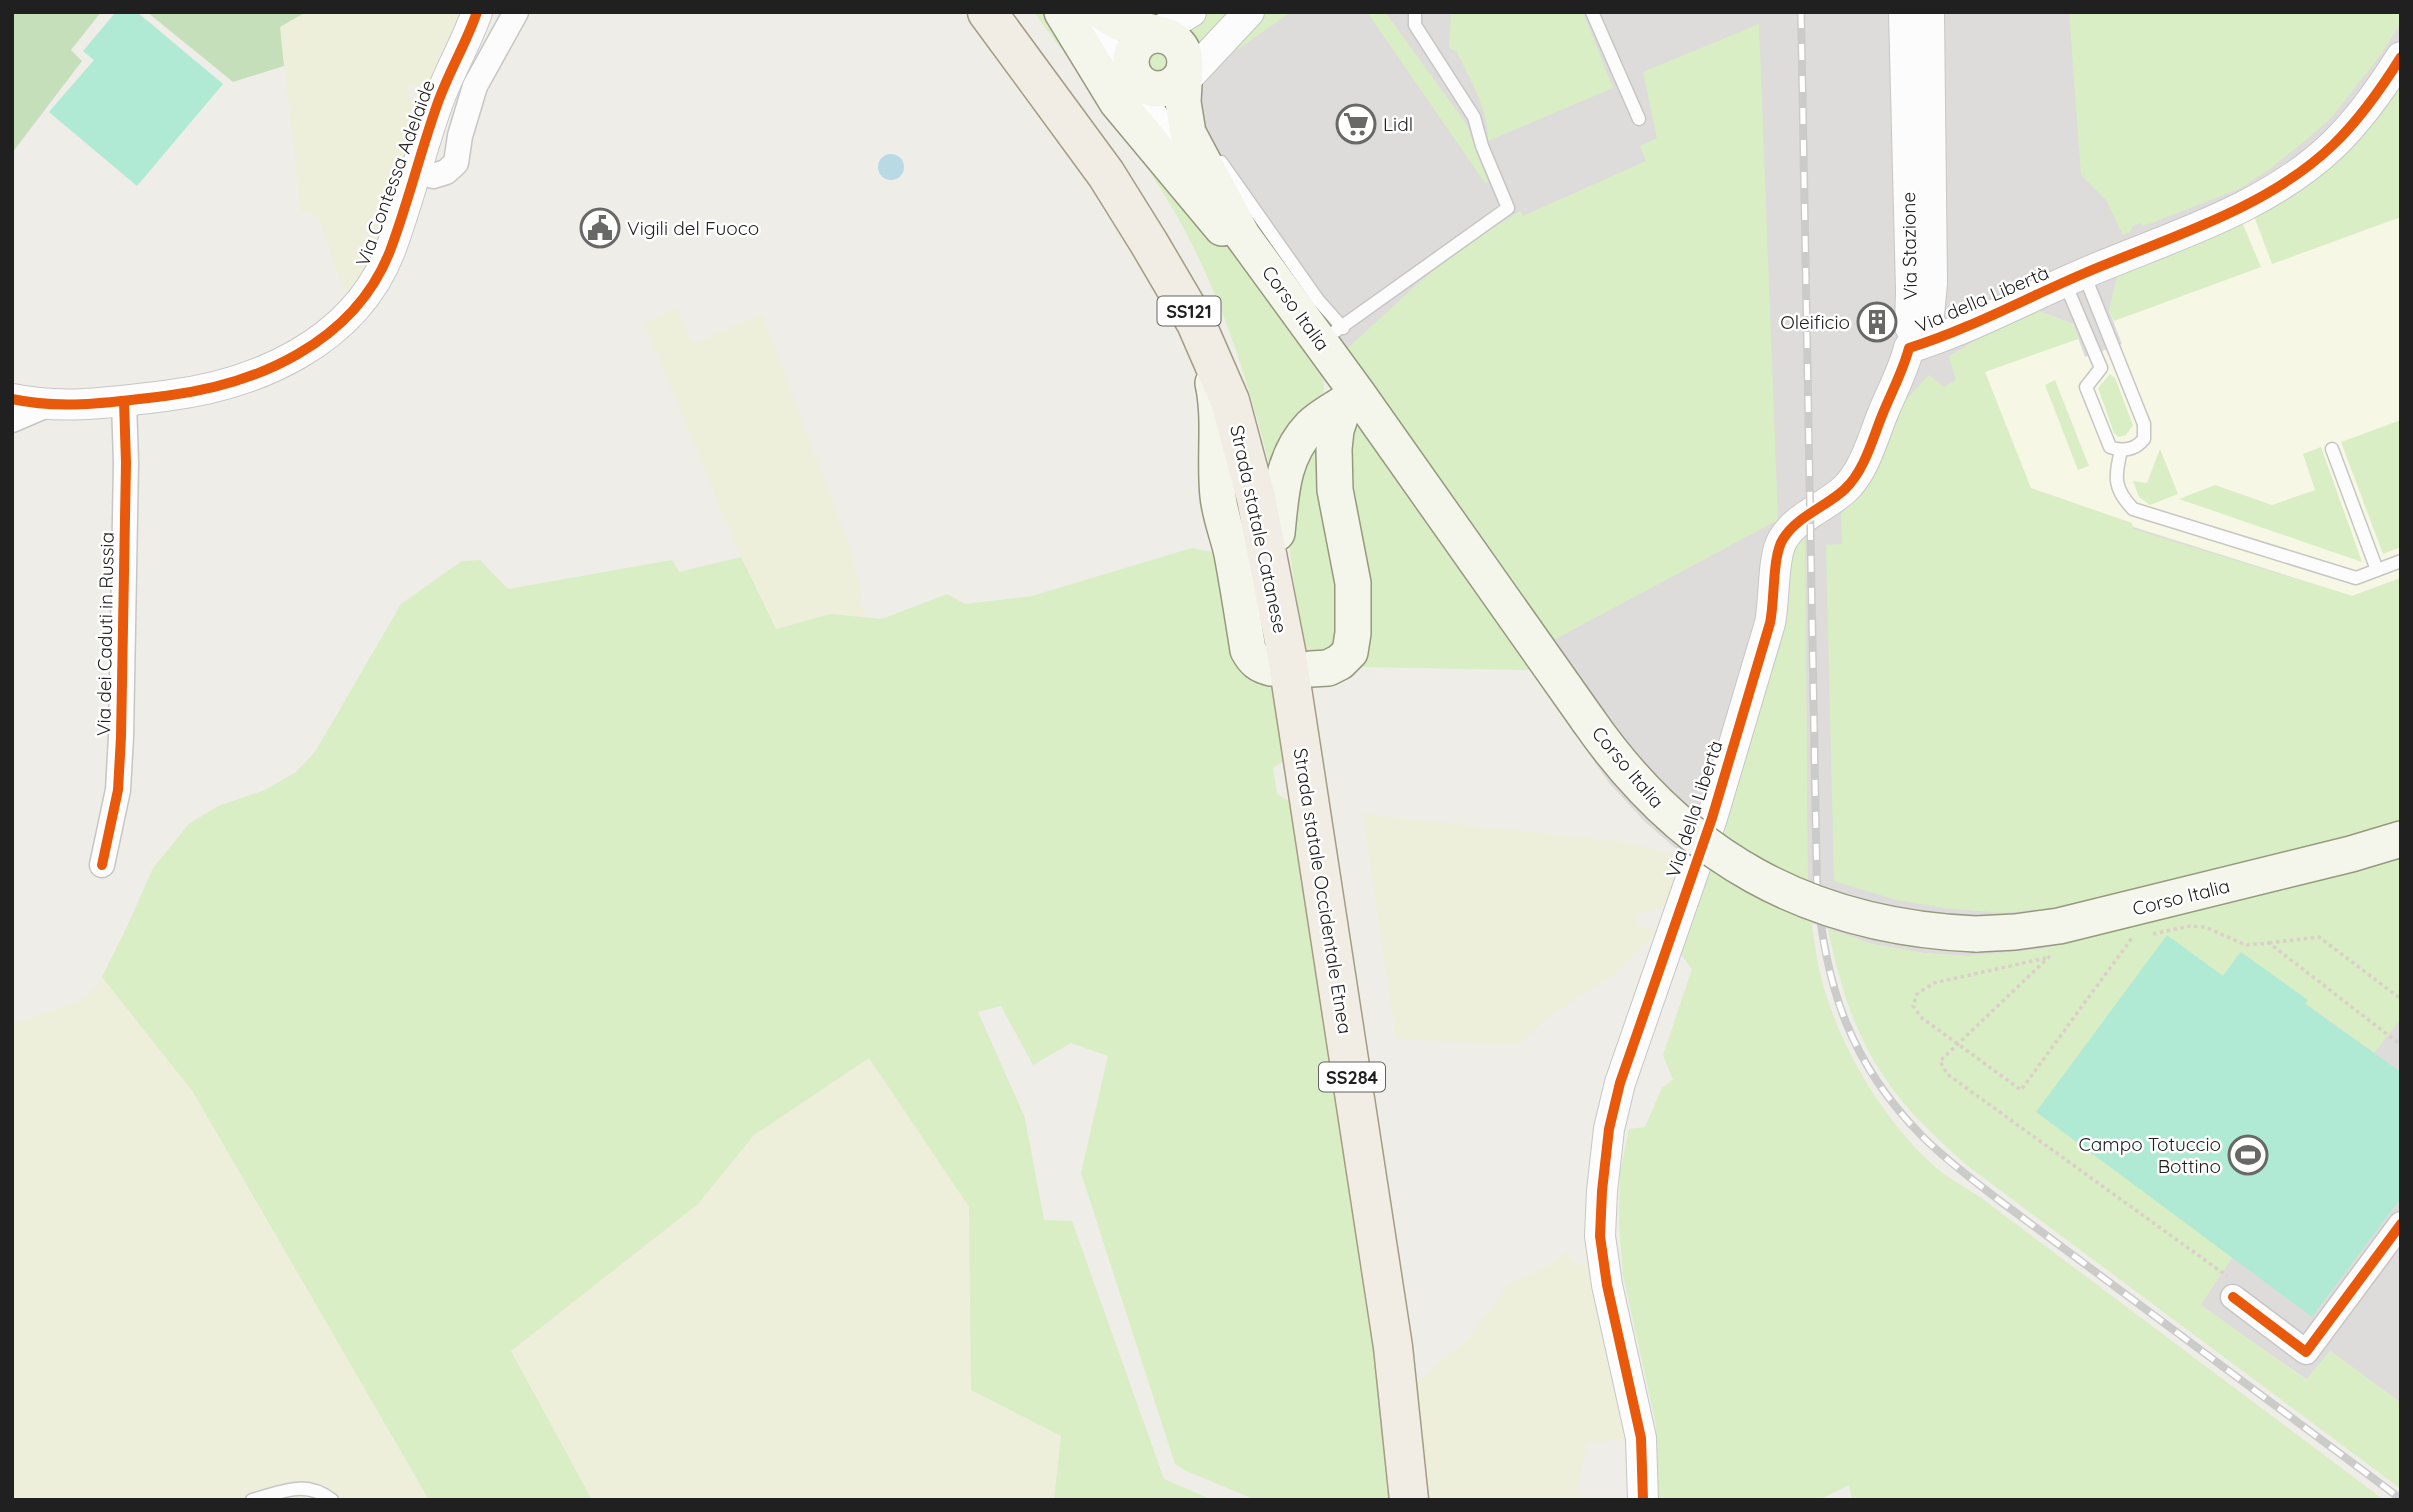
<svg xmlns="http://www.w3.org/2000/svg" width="2413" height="1512" font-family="Quicksand,sans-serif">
  <rect width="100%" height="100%" fill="#eeede8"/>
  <path fill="#dddcda" d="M1052,12H2401V1403L2330,1351L2307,1380L2200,1305L2233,1256L2149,922L2043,949L1969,956L1923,953L1872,944L1811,923L1687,858L1645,822L1610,784L1530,670L1399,474L1366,429L1105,99Z"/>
  <path fill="#f6f7e4" d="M2401,84V578L2352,596L2032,495L1949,357L1981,337L2038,311L2073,324L2085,357L2122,344L2109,310L2351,147L2385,108Z"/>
  <g fill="#edefda">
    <path d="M306,12H467L432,86L408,85V98L423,102L376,247L363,271L345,293L319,218L301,211L280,27Z"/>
    <path d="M676,308L693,344L762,314L851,550L861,590L864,617L831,614L776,629L741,557L644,323Z"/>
    <path d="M1363,814L1624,842L1687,858L1669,908L1636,914L1639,926L1658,931L1616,973L1547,1018L1519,1045L1396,1039Z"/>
    <path d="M102,977L193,1092L429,1500H12V1024L87,998Z"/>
    <path d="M869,1058L969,1207L971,1390L1061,1436L1054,1500H592L510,1351L698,1204L754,1135Z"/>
    <path d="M1567,1252L1577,1266L1589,1261L1606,1351L1630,1438L1587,1443L1578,1488L1582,1500H1424L1416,1383L1468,1339L1508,1285L1544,1268Z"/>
  </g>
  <g fill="#d9eec4">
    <path d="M1034,12H1052L1105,99L1311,349C1320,365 1326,377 1323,395L1273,479C1250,386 1221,292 1173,209C1133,140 1081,77 1034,12Z"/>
    <path d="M1208,12H1240L1197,57L1186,35L1181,31Z"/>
    <path d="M1264,12H1291L1204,73Z"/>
    <path d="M1367,12H1385L1467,125L1488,182L1485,183Z"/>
    <path d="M1451,12H1583L1613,88L1488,141C1489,110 1470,80 1457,52L1449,48Z"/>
    <path d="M2069,12H2401V23L2379,57L2331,118L2307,139L2271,168L2241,188L2144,226L2140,223L2132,227L2130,232L2123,235L2106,200L2081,175Z"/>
    <path d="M1759,24L1778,520L1548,643L1347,349L1414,287L1456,252L1520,211L1523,216L1646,161L1640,146L1657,138L1643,72Z"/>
    <circle cx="1157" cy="62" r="15"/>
    <path d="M2401,84V217L2272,264L2254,216L2351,147L2385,108Z"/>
    <path d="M2242,222L2261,267L2114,321L2109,310L2118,273Z"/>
    <path d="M2038,311L2073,324L2078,339L1985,372L2031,488L2132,523L2133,529L2352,596L2401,578V827L2052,908L2003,913L1944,908L1896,900L1834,881L1826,545L1842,544L1841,505L1903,403L1929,375L1944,387L1956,380L1949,357L1981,337Z"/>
    <path d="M2110,374L2115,378L2133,425L2126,435L2119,437L2114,433L2098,388Z"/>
    <path d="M2055,380L2089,466L2078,470L2045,385Z"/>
    <path d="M2401,420V547L2383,554L2341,442Z"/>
    <path d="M1357,428L1366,429L1399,474L1530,670L1363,667L1358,659L1349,431Z"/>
    <path d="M1316,432L1344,641L1305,663L1290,552L1289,490Z"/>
    <path d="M2321,447L2362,562L2179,499L2215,485L2272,505L2315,490L2303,454Z"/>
    <path d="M2160,449L2178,494L2150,505L2139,497L2133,481L2147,483Z"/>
    <path d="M1805,532L1808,882C1810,914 1814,946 1821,977C1838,1044 1881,1117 1932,1164C1947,1178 1967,1188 1984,1200L2384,1500H1852L1849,1485L1819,1500H1658L1656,1425L1623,1275L1619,1223L1620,1173L1629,1129L1645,1127L1662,1088L1673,1080L1663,1055L1692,969L1680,953L1780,628C1783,612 1788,595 1790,578C1792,559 1792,547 1805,532Z"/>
    <path d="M1192,548L1222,554L1274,678L1286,759L1273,768L1277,794L1295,805L1377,1349L1389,1500H1256L1184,1470L1175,1464L1081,1173L1108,1056L1071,1043L1033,1065L1001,1006L978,1012L1025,1118L1044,1220L1072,1221L1164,1479L1213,1500H1054L1061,1436L971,1390L969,1207L869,1058L754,1135L698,1204L511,1351L592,1500H429L193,1092L102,977L125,931L153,868L189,824L218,806L265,790L296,772L315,752L401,604L462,561L480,560L508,589L672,560L679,572L741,557L776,629L831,614L882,619L947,594L965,604L1032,596Z"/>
    <path d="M2398,859L2401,863V1019L2374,1053L2305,1003L2308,1000L2240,952L2223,976L2036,1112L2233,1256L2201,1305L2306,1380L2330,1351L2401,1403V1489L1973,1170C1885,1097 1851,1042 1828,929L1872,944L1923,953L1969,956L2043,949Z"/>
  </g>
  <g fill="#c6dfbb">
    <path d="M12,12H101L71,50L82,61L12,153Z"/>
    <path d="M147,12H306L280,27L284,66L233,82Z"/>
  </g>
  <g fill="#b0ead4">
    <path d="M116,12H137L223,84L137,186L49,112L94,60L83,51Z"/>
    <path d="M2167,935L2223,976L2241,952L2308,1000L2305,1004L2401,1072V1198L2312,1317L2036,1112Z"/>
  </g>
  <circle fill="#b9d9e4" cx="891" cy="167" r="13"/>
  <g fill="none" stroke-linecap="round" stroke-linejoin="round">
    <defs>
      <g id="service">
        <path d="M1592,12L1639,119"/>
        <path d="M1221,162L1318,300L1343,328"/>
        <path d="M2065,283L2101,368L2086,387L2110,447C2123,452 2135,450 2144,439V424L2084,274"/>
        <path d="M1323,340L1508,208L1482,146L1474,117L1415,25V12"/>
        <path d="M2332,449L2377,570"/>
        <path d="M2121,451C2114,478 2114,489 2133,509L2356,578L2401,561"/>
        <path d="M252,1500C282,1492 305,1479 332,1500"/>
      </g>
      <g id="minor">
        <path d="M416,170L433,176L446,172L456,163L460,136L475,86L516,12"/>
        <path d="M12,420L47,405"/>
        <path d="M102,865L118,790L121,737L126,463L124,401"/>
        <path d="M2233,1297L2306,1352L2401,1224"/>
      </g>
      <g id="tertiary">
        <path d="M1083,12L1114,61L1136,79"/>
        <path d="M1904,12L1911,291L1910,327"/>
        <path d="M1151,36L1191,12"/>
        <path d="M1131,69C1131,95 1179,150 1195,172"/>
        <path d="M1174,84L1192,73L1249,12"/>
        <path d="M1909,348L1929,315L1932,283L1929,12"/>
        <path d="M12,399C63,410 114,402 165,396C256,385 354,343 390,251C408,203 420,153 437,105C448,73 466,44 477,12"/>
        <path d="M1643,1500L1641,1438L1607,1285L1600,1236L1602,1191L1609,1129L1620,1083L1712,818L1770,623C1775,600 1772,556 1783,539C1797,516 1826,507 1845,489C1865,470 1873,437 1883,413C1892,391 1903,371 1909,348C1970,329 2026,298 2085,273C2169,237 2265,210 2333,145C2360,119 2381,89 2401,57"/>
      </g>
      <g id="secondary">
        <path d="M1062,12L1117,102L1222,228"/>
        <path d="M1102,12L1118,22L1161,35"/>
        <circle cx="1158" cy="62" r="27"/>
        <path d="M1185,65L1183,102L1188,133L1242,235L1358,394L1588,720"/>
        <path d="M1213,383C1221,420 1214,458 1218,496C1220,516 1228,535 1232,554C1238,586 1243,618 1248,650C1254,661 1259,665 1271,668"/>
        <path d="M1277,533C1281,494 1282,456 1311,426C1322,415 1339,407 1352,398"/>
        <path d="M1311,669L1328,668L1340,662L1350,652L1353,633V583L1335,490L1334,449L1336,430L1345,403"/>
        <path d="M1976,934L2015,932L2059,926L2351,854L2401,839"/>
      </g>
      <path id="primary" d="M987,12L1106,174L1149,243L1196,323L1230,401L1256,498L1287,656L1393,1347L1409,1500"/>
    </defs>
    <use href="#service" stroke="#c7c6c4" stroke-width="15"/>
    <use href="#minor" stroke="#c7c6c4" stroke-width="27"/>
    <use href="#tertiary" stroke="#c7c6c4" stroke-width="32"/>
    <use href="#secondary" stroke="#96997f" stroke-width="38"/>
    <use href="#primary" stroke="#a59c84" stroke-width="41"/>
    <g stroke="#dcceca" stroke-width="3.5" stroke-dasharray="3.5 3.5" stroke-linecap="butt">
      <path d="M2153,934L2190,926L2205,927L2246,945L2269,943L2401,1045"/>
      <path d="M2269,943L2319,937L2401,999"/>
      <path d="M2050,956L1940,1061L1947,1074L2227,1276"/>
      <path d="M2046,958L1934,983L1917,994L1913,1006L1922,1018L2021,1090L2132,938"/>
    </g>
    <use href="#service" stroke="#fcfcfc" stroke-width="12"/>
    <use href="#minor" stroke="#fcfcfc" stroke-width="24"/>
    <use href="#tertiary" stroke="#fcfcfc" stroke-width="30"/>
    <use href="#secondary" stroke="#f4f5eb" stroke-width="35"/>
    <use href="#primary" stroke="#f1ede5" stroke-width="38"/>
    <defs>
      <path id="rail" d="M1801,12L1817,890C1826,989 1851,1064 1922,1136C1946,1160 1973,1180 2000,1201L2401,1499"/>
    </defs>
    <use href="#rail" stroke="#cbcbca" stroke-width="8"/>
    <use href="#rail" stroke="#fff" stroke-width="5" stroke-dasharray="16" stroke-linecap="butt"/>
    <defs>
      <path id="secondary-bridge" d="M1588,720C1683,857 1809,927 1976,934"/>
    </defs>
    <use href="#secondary-bridge" stroke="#96997f" stroke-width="38" stroke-linecap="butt"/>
    <use href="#secondary-bridge" stroke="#f4f5eb" stroke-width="35"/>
    <defs>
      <g id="cycleway">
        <path d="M12,399C63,410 114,402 165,396C256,385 354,343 390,251C408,203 420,153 437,105C448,73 466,44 477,12"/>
        <path d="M102,865L118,790L121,737L126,463L124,401"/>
        <path d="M2233,1297L2306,1352L2401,1224"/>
        <path d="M1643,1500L1641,1438L1607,1285L1600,1236L1602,1191L1609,1129L1620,1083L1712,818L1770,623C1775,600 1772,556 1783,539C1797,516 1826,507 1845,489C1865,470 1873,437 1883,413C1892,391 1903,371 1909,348C1970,329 2026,298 2085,273C2169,237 2265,210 2333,145C2360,119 2381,89 2401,57"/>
      </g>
    </defs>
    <use href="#cycleway" stroke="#fff" stroke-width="15"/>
    <use href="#cycleway" stroke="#e8590c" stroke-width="10"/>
  </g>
  <defs>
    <symbol id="supermarket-ring" viewBox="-11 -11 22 22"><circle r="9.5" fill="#fff" stroke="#686866" stroke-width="1.5"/><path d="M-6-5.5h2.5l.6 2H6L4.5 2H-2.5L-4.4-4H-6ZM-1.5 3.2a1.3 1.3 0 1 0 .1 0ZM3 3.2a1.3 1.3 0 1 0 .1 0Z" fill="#686866"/></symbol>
    <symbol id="civic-ring" viewBox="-11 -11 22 22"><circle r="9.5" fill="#fff" stroke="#686866" stroke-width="1.5"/><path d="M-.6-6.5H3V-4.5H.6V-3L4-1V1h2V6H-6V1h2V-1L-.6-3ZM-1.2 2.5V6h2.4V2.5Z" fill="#686866"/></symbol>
    <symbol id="building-ring" viewBox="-11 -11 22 22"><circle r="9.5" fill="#fff" stroke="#686866" stroke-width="1.5"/><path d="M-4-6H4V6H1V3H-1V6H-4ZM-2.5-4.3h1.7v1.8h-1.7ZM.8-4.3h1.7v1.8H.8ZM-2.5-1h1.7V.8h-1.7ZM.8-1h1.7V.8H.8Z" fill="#686866"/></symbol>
    <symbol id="stadium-ring" viewBox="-11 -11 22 22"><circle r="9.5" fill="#fff" stroke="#686866" stroke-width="1.5"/><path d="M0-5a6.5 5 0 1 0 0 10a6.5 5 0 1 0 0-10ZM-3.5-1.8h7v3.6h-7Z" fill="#686866"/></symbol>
  </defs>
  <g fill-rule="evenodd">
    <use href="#supermarket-ring" x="1334" y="102" width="44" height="44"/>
    <use href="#civic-ring" x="578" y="206" width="44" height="44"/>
    <use href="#building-ring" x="1855" y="300" width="44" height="44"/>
    <use href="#stadium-ring" x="2226" y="1133" width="44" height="44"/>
  </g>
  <g text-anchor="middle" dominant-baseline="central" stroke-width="5" stroke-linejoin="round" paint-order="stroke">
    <g fill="#fff" stroke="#636363" stroke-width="2">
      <rect x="1157.5" y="296.5" width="63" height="29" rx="5"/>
      <rect x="1319" y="1062.5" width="66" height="29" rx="5"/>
    </g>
    <g font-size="18" font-weight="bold" fill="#202020">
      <text x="1189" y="311">SS121</text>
      <text x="1352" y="1077">SS284</text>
    </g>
    <g font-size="19" fill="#202020" stroke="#fff" text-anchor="start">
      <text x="1383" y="124">Lidl</text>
      <text x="627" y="228">Vigili del Fuoco</text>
      <text x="1850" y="322" text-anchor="end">Oleificio</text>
      <text x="2221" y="1144" text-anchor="end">Campo Totuccio<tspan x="2221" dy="22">Bottino</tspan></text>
    </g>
    <g font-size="19" fill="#202020" stroke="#fff">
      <text transform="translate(395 173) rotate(-70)">Via Contessa Adelaide</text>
      <text transform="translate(1909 246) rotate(-91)">Via Stazione</text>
      <text transform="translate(1982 299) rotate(-23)">Via della Libertà</text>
      <text transform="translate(1296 308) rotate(54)">Corso Italia</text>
      <text transform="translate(1259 529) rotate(78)">Strada statale Catanese</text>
      <text transform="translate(105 634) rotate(-89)">Via dei Caduti in Russia</text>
      <text transform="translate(1628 767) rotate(50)">Corso Italia</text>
      <text transform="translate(1694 809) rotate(-72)">Via della Libertà</text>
      <text transform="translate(1323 891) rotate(81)">Strada statale Occidentale Etnea</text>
      <text transform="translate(2181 897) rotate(-14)">Corso Italia</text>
    </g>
  </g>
  <rect width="2413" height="1512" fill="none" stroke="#202020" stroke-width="28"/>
</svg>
